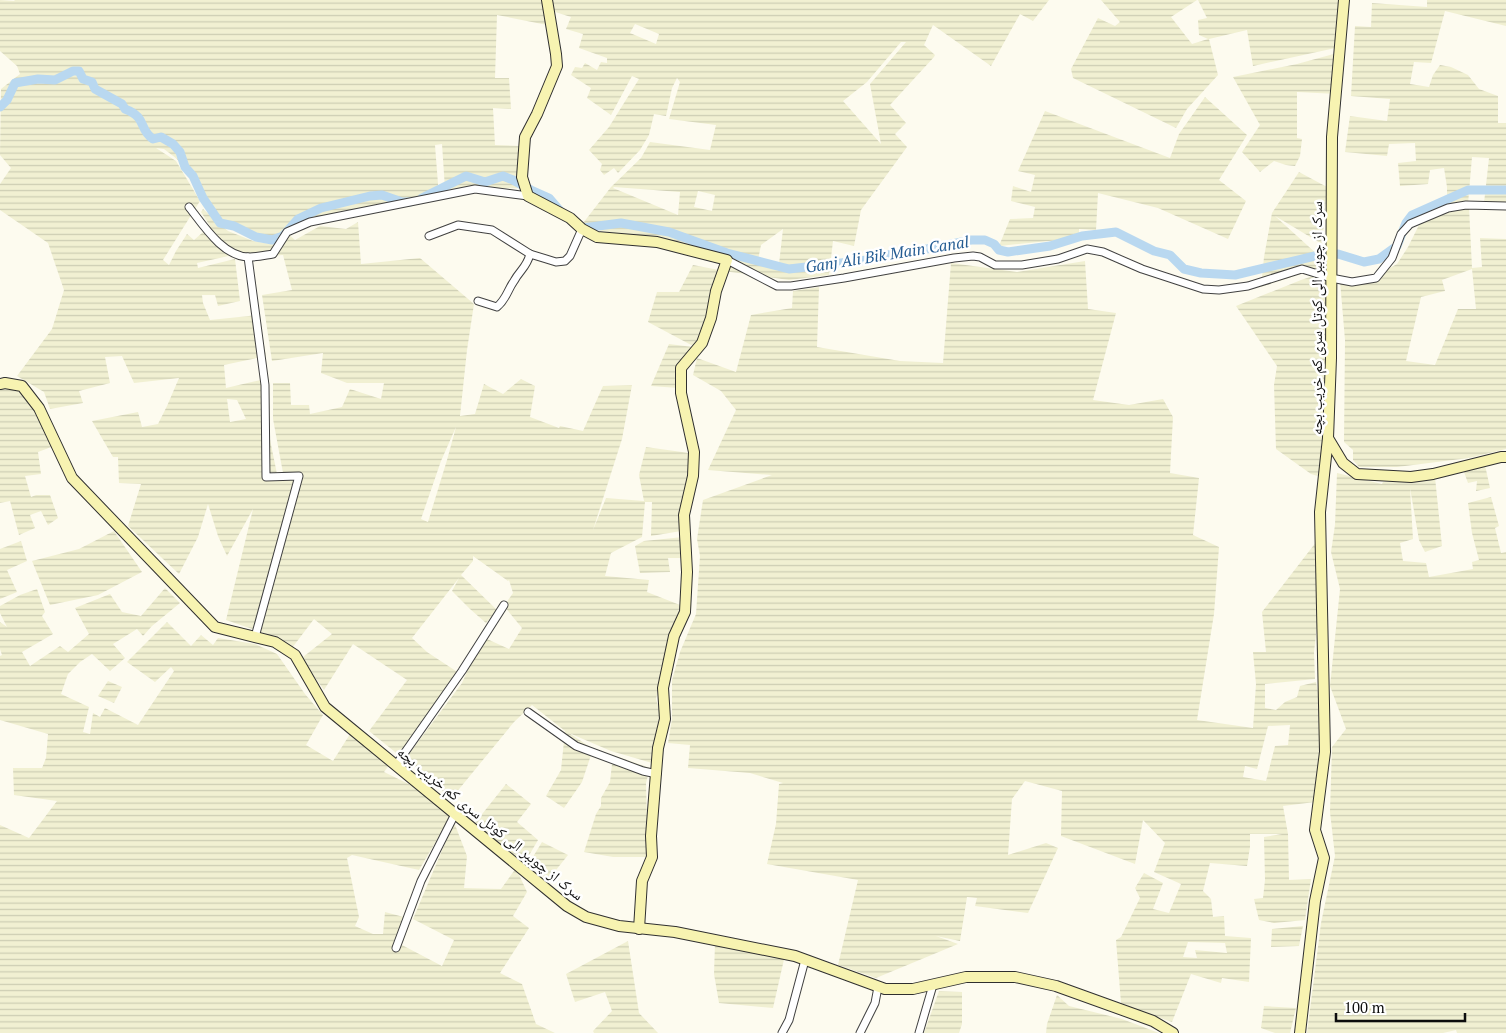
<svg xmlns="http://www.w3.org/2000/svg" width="1506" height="1033" font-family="'PT Serif','Noto Naskh Arabic',serif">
  <defs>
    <pattern id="farmland-rules" width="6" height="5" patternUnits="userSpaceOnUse" patternTransform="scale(1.25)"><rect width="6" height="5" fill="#f1f0d2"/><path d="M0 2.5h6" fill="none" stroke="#cdcdb3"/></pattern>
  </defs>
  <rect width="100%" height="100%" fill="#fdfbef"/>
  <g fill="url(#farmland-rules)" fill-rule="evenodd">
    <path d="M0,0L14,1L15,0H545L547,25L497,15L495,78H509L511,109L493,108L495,145L521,146L522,188L445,189L442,144L435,145L439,197L363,210L341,211L286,232L295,240L320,226L346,229L358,222L361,264L420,258L474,304L467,350L460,416L475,414L484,384L503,394L521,379L535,386L530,417L559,428L560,426L583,431L603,386L632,385L622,439L593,530L606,498L644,501L639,475L646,447L689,453L690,472L681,531L651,536L652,502H645L642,537L611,553L605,576L649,580L647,592L685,607L667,654L656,699L660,711L652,763L611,751L569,733L593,749L582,782L564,808L546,796L561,770L565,731L532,705L514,722L451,799L406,758L462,683L473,658L487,639L509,649L522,628L504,606L513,593L509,580L508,581L473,556V561L461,575L497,610L486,623L470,609L452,591L459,578L412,638L427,652L462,675L400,756L369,731L407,680L353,644L324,690L311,672L303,657L332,634L314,619L292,648L264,633L226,620L253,509L227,556L218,536L208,504L198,537L179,574L128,526L141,484L119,483L118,457H113L92,421L138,412L142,427L158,424L167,406L179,378L134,383L122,356L105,357L110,383L79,391L83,403L50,409L44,392L17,376L52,329L64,290L48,243L0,210V184L11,168L0,155L1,89L20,74L17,66L0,51ZM156,148L164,149L177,159L186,171L203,203L211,213L225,225L242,233L276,241L283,235L277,245L253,241L228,231L203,209L201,212L210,226L194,240L187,234L176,251L169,265L163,260L200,201L176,161ZM233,255L258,257L283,255L292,290L262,295L272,361L323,353L321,373L347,383H384L381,399L350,389L342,407L310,414L309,405H291L290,383H273V419L283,473L277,474L267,425L265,379L226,388L224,365L266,356L259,315L210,320L203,303L202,295H215L218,306L240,301L235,259L198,268L197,263ZM227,399L237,400L246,419L230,422ZM456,427L447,460L428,522L421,519L441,461Z"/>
    <path d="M550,0H1049L1033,21L1020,14L991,66L933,25L924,45L935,55L934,57L890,105L906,123L895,134L907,147L861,210L854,246L833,241L829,275L789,280L723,271L726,255L706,249L580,227L611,187L641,158L650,142L710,150L716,125L669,119L680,82L677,78L672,88L666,116L654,114L649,135L640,150L618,173L614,168L604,175L600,170L602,164L589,150L609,127L639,79L632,76L611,115L587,98L591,88L571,75L575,67L582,68L585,63L597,70L601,62L607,63V58L579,48L583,34L566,29L571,17L552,11ZM635,24L659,34L656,44L630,33ZM901,42H906L870,84L881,144L843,101L867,82ZM614,187L680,192L678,215L613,188ZM698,191L715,195L712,211L694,207ZM783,229L779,264L758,260L761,245Z"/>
    <path d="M1101,0H1197L1171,17L1192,44L1208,39L1199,35L1198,20L1207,18L1198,0H1342L1340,47L1253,66L1247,30L1209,39L1218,75L1187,109L1176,128L1073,78L1071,69L1098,18L1115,26L1120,22Z"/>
    <path d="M1427,0H1506V26L1445,11L1431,63L1414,62L1410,84L1429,87L1433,75L1440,65L1451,67L1468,75L1479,89L1498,96V123H1506V203H1484L1489,158L1472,157L1468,204L1447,207V187L1444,168L1430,170L1428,184L1400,186L1398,163L1416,161L1415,143L1389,144L1387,156L1345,152L1350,116L1387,121L1390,99L1351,96L1355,26L1371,27L1372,3L1427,7Z"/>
    <path d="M1341,52L1337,94L1297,92V138L1302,139L1300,156L1295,166L1286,165L1274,161L1260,172L1242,152L1260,125L1233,77L1297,64Z"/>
    <path d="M1205,97L1247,135L1219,180L1246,201L1228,239L1158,208L1098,193L1096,230L1079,229V238L999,246L1010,219L1033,218L1035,207L1011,201L1013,186L1031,192L1035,175L1018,171L1045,111L1170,158L1179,134Z"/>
    <path d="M1299,172L1327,187L1322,244L1275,216L1329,265L1261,287L1264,257L1272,213Z"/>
    <path d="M1469,207L1472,268L1482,267L1480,238L1506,239V449L1469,458L1397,467H1359L1353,460V450L1344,442L1345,340L1340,281L1372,278L1397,264L1408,247L1421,221L1442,213ZM1472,269L1476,309H1458L1435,365L1406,361L1421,297L1445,291L1442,280Z"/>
    <path d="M1085,261L1088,309L1116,313L1093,400L1129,405L1163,399L1173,417L1170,473L1199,478L1193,535L1219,547L1214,614L1197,720L1253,728L1256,684L1253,652H1266L1262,612L1320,537L1322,583L1314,652L1315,679L1265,684V708L1276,710L1285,702L1297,697L1300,686L1316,682L1321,708V752L1315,802L1283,806L1288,834L1289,880L1311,879L1305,920L1274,923L1259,920L1254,899L1263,898L1265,880L1264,837L1282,834H1250V847L1247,866L1210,863L1203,891L1211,899L1213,917L1224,916L1225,936L1251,938L1249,982L1222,978L1221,983L1191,974L1172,1022L1145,1013L1121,1003L1116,940L1121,937L1140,898L1135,888L1144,873L1163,883L1153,909L1169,913L1181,884L1154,872L1165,843L1143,820L1135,864L1061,836L1062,791L1025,781L1012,799L1008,855L1046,843L1058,848L1028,913L975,906L977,898L967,897L960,941L936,936L958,944L876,978L838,965L858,880L767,864L776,824L779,784L783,783L750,773L688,768L690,745L668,743L672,719V680L680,652L696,614L700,556L697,539L703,500L772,475L708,470L736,410L721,391L693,375L697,358L736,372L751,315L792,308L793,291L819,287L817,347L900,361L943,363L951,263L1017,272ZM1290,725L1288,745L1275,746L1266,781L1243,777L1245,766L1257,769L1268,726ZM1188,942L1225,943L1227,953L1195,950L1197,958L1183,957Z"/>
    <path d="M693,265L719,270L703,338L693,346L648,322L657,292H679Z"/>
    <path d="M1328,271L1327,367L1321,477L1311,474L1276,449L1274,385L1277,366L1236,306L1301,280Z"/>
    <path d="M669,344L693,347L678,388L651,386Z"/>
    <path d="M0,385L21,388L38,409L54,446L38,452L41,474L25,476L31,497L36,495H50L58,518L48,525L41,511L30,515L35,528L19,535L10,501L0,503Z"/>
    <path d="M1485,465L1490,488L1476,491L1477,481L1468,483L1464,472Z"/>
    <path d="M1337,473L1382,484L1383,482L1435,477L1442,546L1425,552L1419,540L1410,488L1413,539L1400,543L1403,561L1426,563L1429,577L1473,569L1472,562L1479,560L1472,533L1468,503L1491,497L1499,526L1495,528L1501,553L1506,552V1033H1457L1456,1030L1443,1033H1307L1321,923L1335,856L1330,812L1332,747L1346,729L1330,686L1340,589L1331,552L1335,525Z"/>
    <path d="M114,531L142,572L98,595L50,605L32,561L79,549Z"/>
    <path d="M683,537L685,558H668L670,572L640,573L635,546L644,541Z"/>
    <path d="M21,541L27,561L7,570L17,592L0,599V549Z"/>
    <path d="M165,588L180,603L152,626L143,636L137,629L113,644L125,658L110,671L92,654L80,662L68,674L61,694L89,707L83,732L90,734L93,713L100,717L105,708L138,725L174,671L171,667L155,682L127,662L167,622L191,646L201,635L213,645L218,638L255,644L277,654L305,694L323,715L306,745L333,761L350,734L390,764L384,772L417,788L451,816L419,870L352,855L347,858L359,917L355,926L373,934H383L385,912L411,919L402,945L442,966L454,940L413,919L454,822L467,856L464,888L501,889L516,868L527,892L513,916L529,928L500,973L522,984L536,1024L555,1033H0V825L29,838L57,801L14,795L13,768H42L46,758L48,734L0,720V656L2,655L0,649V622L7,627L0,613V606L20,595L37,589L45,612L42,616L53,634L22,652L30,666L60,646L68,652L89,634L75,608L110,594L122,612L141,616Z"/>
    <path d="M108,681L122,687L114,703L98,696Z"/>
    <path d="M613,755L650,768L646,783L648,857H613L584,852L596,814L601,806V798L610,782Z"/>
    <path d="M506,784L531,804L517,822L538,840L524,864L475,823Z"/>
    <path d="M542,842L568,855L548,880L528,865Z"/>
    <path d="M1303,926L1299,946L1271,947L1272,929Z"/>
    <path d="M628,941L639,1013L658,1033H594L593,1031L612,1011L605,992L575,1002L566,974Z"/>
    <path d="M715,943L785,955L773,1008L719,1003L714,974Z"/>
    <path d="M939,991L962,992V1024L959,1033H924Z"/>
    <path d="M1057,995L1069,1006L1122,1019L1159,1033H1046L1047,1024Z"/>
    <path d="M1264,1006L1296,1008L1290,1033H1275L1261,1028Z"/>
  </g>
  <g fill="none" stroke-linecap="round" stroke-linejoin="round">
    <g stroke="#b9d8f0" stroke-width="9">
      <path d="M0,107L7,100L15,83L38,79L55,80L73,71H79L83,79L92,82L95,89L122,104L125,109C148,118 138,129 153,139L161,137L173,144L180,152L185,167L193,176L203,198L220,223L234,226L256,237L272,240L283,236L298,219L321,208L370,196L382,195L402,202H410"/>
      <path d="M422,198L466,176L485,182L503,176L513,180L531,190L549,198L561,212"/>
      <path d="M579,226L583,228L621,223L669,232L727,253L789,269L867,260L881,256L933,248L971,240H985L994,244L999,250L1008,252L1050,246L1082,236L1116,232L1154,251L1170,255L1184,269L1201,273L1235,275L1315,256L1338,254L1364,262L1379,259L1397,246L1406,223L1412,215L1468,190H1506"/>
    </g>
    <defs>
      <g id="street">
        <path d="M189,207C203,225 224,258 250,257C258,257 266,255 273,254L287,232L310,222L475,189L528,196"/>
        <path d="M429,236L458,225L492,230L530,254L556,262L565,261L570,256L582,229"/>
        <path d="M248,257L265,385L266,477L299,476L255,637"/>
        <path d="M727,260L777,286H791L844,278L954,258L973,256L980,257L995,265H1022L1058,259L1087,249L1103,252L1142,269L1203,289L1219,290L1248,286L1302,269L1331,278L1352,282L1376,278L1392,258L1401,234L1410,224L1448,208L1466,205L1506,206"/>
        <path d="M478,301L497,307C507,298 507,291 514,281C520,270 527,267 530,254"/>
        <path d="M528,712L576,746L643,771L657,774"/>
        <path d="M396,765L462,671L504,605"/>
        <path d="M396,948L421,881L455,814"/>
        <path d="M782,1033L789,1020L805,960"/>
        <path d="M860,1033L875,1003L878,987"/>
        <path d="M919,1033L933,985"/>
      </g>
      <g id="secondary">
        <path d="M547,0L556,54L557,66L537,114L525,137L522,177L528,196L570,218L582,229L597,237L657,242L727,260L716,291L711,318L702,343L681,368V393L694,452L693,476L684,515L687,572L685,612L674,636L663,688L665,719L658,748L651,836L652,857L642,881L639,929"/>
        <path d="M1344,0L1332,137L1331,358L1328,438L1343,463L1357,474L1411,477L1433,474L1501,457H1506"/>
        <path d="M0,384L5,383L22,386L39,408L72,478L215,627L275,642L295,655L325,707L567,906L586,917L619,926L675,932L795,956L885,989H913L966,977H1015L1056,986L1153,1021L1173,1033"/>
        <path d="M1300,1033L1315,901L1324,858L1315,830L1325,752L1320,512L1328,438"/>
      </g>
    </defs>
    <use href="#street" stroke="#404040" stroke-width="9"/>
    <use href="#secondary" stroke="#2f2f2f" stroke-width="12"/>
    <use href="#street" stroke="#fff" stroke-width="7"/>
    <use href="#secondary" stroke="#f7f3b1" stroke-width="10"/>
  </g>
  <g text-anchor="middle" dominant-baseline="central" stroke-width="5" stroke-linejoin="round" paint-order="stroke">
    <g font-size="15" fill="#0d0d0d" stroke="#fff">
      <text transform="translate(1316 318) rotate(-90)">سرک از چوببر الی کوتل سری کم خریب بچه</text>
      <text transform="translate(491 823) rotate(39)">سرک از چوببر الی کوتل سری کم خریب بچه</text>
    </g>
    <g font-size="16" font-style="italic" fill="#235b92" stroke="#fff">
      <text transform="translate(887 254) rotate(-9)">Ganj Ali Bik Main Canal</text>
    </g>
  </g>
  <path d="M1336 1013v8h129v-8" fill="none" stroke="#0d0d0d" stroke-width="2.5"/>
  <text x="1344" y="1013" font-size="15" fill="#0d0d0d" stroke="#ffffff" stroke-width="4" paint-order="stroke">100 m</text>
</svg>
